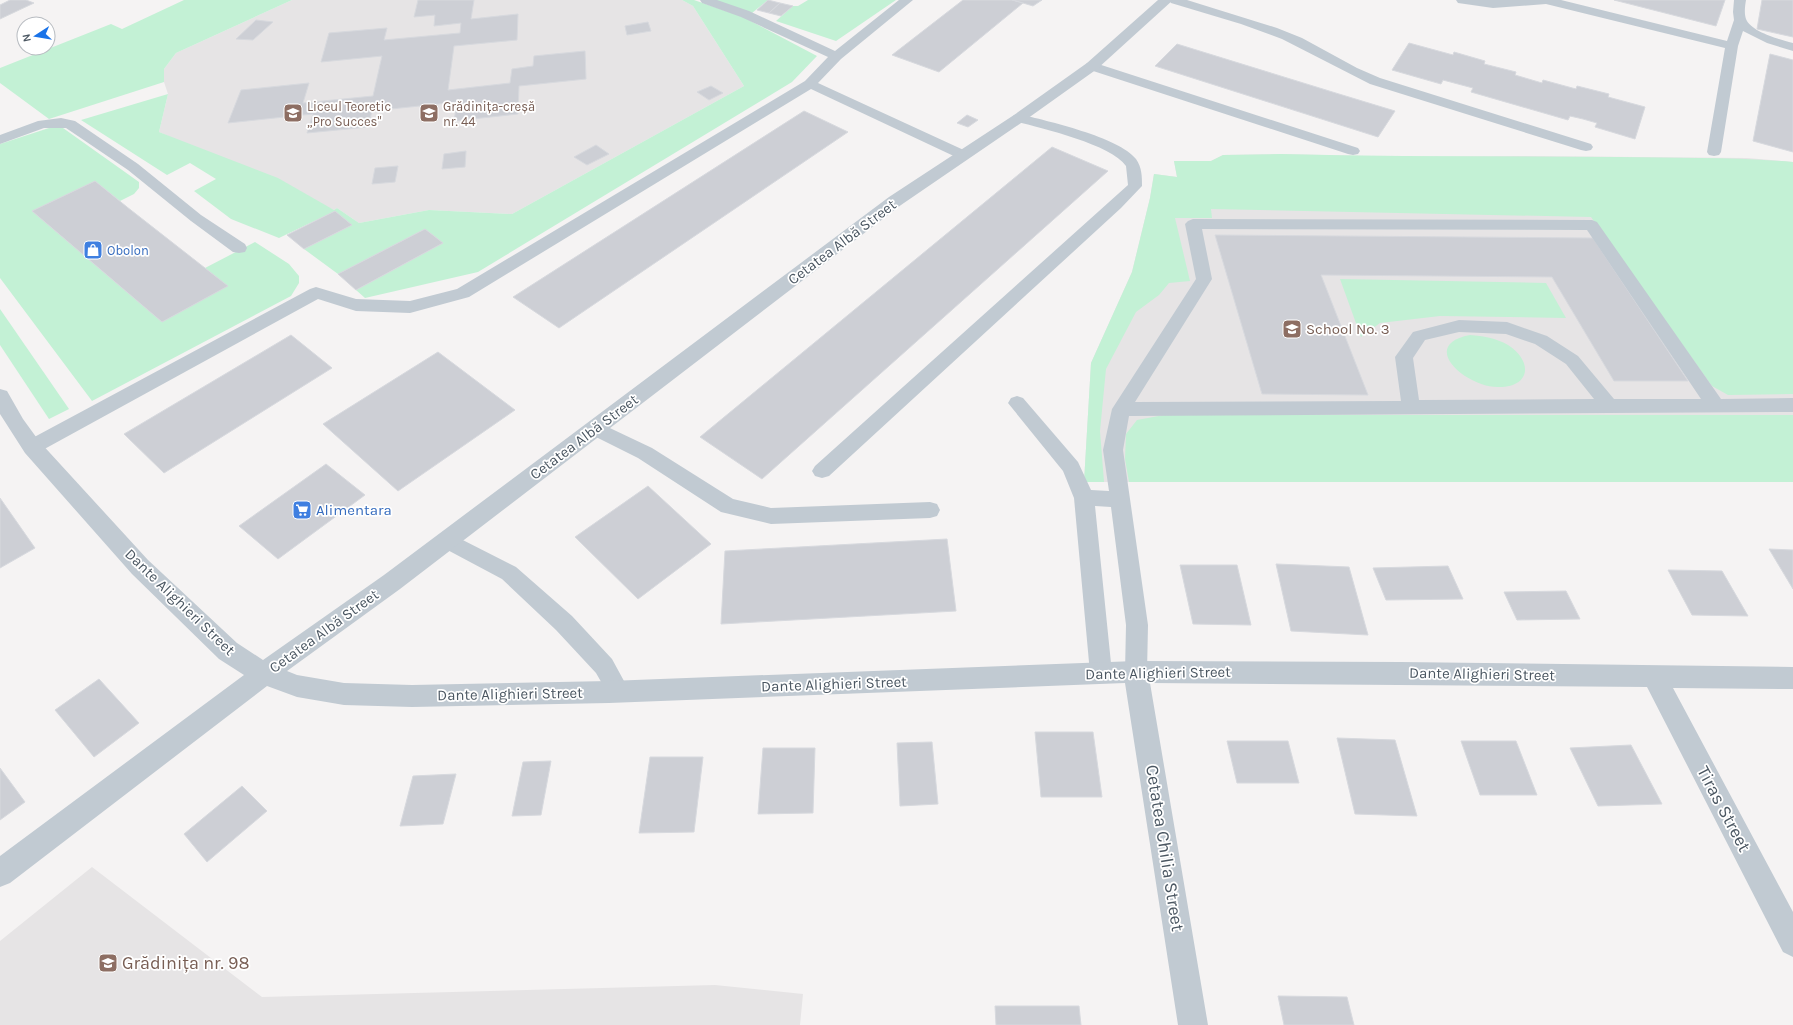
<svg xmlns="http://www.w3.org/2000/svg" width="1793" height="1025" font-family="Karla,sans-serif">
  <rect width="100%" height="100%" fill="#f5f3f3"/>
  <g fill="#e6e4e5">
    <path d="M292,0H682L693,6L744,86L512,214L429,210L359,223L337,208L334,210L159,132L168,94L163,79L164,69L176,53Z"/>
    <path d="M1280,154L1406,157L1518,156L1747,158L1793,162V482H1084L1091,363L1132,272L1150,198L1154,174L1177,177L1174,161H1211L1223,155Z"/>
    <path d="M92,867L262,997L715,985L803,994L800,1025H0V941Z"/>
  </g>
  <g fill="#c3f1d5">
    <path d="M184,0H292L176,53L164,69V82L49,119L0,83V68L111,24L122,29Z"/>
    <path d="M682,0H694L743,17L817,56L792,82L478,272L365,298L356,290L443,243L425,229L338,274L304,249L352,225L335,211L279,238L231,219L194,191L216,179L190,163L167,175L81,120L168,94L159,132L278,178L334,210L337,208L359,223L429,210L512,214L744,86L693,6Z"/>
    <path d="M714,0H768L752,13Z"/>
    <path d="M808,0H896L836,41L776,21L793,6H798Z"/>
    <path d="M52,127L63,128L139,182V188L134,194L120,201L95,181L32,211L162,322L227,286L205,268L255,242L289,264L299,276V283L291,296L92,401L0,278V144Z"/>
    <path d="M1280,154C1393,157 1505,156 1618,157C1676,158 1735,157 1793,162V394L1728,395L1712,386L1591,217L1211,209L1212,218H1175L1190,281L1169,283L1159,295L1136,312L1106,369L1100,431L1104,482H1084L1091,363L1132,272L1150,198L1154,174L1177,177L1174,161H1211L1223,155Z"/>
    <path d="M1340,279L1546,283L1566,318L1440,316L1380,323L1361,337Z"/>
    <path d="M0,309L69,409L49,419L0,345Z"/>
    <path d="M1470,335C1483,336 1496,338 1508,345C1533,361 1531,387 1499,387C1467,388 1417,345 1470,335Z"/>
    <path d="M1164,415H1793V482H1129L1125,459L1126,434L1137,420Z"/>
  </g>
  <g fill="#cdcfd5" stroke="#d7d9de">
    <path d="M10,0H26L34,3L0,19V5Z"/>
    <path d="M418,0H474L471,19L518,14L517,40L454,46L448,90L510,83L512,69L533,66L534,56L585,51L586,79L519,86L518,114L454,121L457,102L372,111L368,127L307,133L313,114L228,123L241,90L309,83L303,103L373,96L382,56L321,62L329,33L387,28L384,40L460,33L461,23L434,26L435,15L414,17Z"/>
    <path d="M768,0L780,3L769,13L757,10Z"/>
    <path d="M963,0H1012L1023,3L939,72L892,55Z"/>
    <path d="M1013,0H1042L1033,6Z"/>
    <path d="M1614,0H1725L1716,26Z"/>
    <path d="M1762,0H1793V37L1757,29Z"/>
    <path d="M780,3L793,6L781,16L769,13Z"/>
    <path d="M256,20L273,22L253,40L236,39Z"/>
    <path d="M648,22L651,31L627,35L625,26Z"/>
    <path d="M1409,43L1453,55L1454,52L1485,61L1484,64L1516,72L1515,75L1542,83L1543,80L1576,89L1577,86L1609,94L1608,97L1645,107L1635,139L1595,127L1597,123L1583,119L1570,116L1568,120L1471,92L1473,88L1443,80L1441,84L1392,70Z"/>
    <path d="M1177,44L1339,94L1395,111L1378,137L1155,66Z"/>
    <path d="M1770,54L1793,60V152L1753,141Z"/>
    <path d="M711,86L723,93L709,100L697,92Z"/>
    <path d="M804,111L848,132L559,328L513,297Z"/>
    <path d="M967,115L978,120L968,127L957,123Z"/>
    <path d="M596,145L609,154L587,165L574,157Z"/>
    <path d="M1052,147L1108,171L762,479L700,437Z"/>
    <path d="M466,151L465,167L442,169L444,154Z"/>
    <path d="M398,166L395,182L372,184L375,168Z"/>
    <path d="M95,181L127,207L228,286L162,322L32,211Z"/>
    <path d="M335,211L352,225L304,249L287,235Z"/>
    <path d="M425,229L443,243L356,290L338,274Z"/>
    <path d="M1215,235L1593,238L1688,381H1614L1552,277L1321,275L1368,395L1262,394Z"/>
    <path d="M291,335L332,368L164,473L124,434Z"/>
    <path d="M438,352L515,410L398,491L323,424Z"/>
    <path d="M326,464L365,495L278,559L239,526Z"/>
    <path d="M648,486L711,544L638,599L575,537Z"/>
    <path d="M0,498L35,548L0,568Z"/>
    <path d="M947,539L956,611L721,624L725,551Z"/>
    <path d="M1769,549L1793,550V589Z"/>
    <path d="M1276,564L1349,567L1368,635L1291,631Z"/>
    <path d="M1180,565H1237L1251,625L1193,624Z"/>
    <path d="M1448,566L1463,599L1386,600L1373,568Z"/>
    <path d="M1668,570L1722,571L1748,616L1692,615Z"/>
    <path d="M1566,591L1580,619L1517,620L1504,592Z"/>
    <path d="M99,679L139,723L94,757L55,710Z"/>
    <path d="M1035,732H1093L1102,797H1041Z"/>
    <path d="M1337,738L1395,740L1417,816L1355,814Z"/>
    <path d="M1227,741H1288L1299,783H1237Z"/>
    <path d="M1461,741H1516L1537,795H1480Z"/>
    <path d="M932,742L938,804L900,806L897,743Z"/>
    <path d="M1631,745L1662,804L1598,806L1570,748Z"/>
    <path d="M763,748H815L813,813L758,814Z"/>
    <path d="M650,757H703L694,832L639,833Z"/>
    <path d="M551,761L541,815L512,816L523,762Z"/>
    <path d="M0,768L25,802L0,820Z"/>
    <path d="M456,774L443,824L400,826L413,776Z"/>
    <path d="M242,786L267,811L207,862L184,834Z"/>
    <path d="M1278,996L1347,997L1354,1025H1284Z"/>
    <path d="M995,1006H1079L1081,1025H996Z"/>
  </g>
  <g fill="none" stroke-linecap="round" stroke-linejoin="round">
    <g fill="#c1cad2" fill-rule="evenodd">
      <path d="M700,0H717L749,11L835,51L899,0H913L841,59L818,83L968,152L970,155L968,158L963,159L958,158L811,89L469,297L410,313L356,311L318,299L39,452L32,454L25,452L23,447L25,442L310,289L316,287L356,299L410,301L457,289L805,81L828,57L741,17L702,3Z"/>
      <path d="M1169,0H1187L1277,28L1302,38L1357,68L1380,78L1591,144L1593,147L1591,150L1586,151L1581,150L1370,84L1282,39L1241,24L1171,3Z"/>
      <path d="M1456,0H1561L1727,41L1734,20L1733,12L1734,0H1746C1745,6 1744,13 1746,19C1751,32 1781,40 1793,43V51L1767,43L1743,31L1738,46L1721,152L1719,155L1714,156L1709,155L1707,152L1725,48L1546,4L1493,8L1458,3Z"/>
      <path d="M1092,62L1358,148L1360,151L1358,154L1353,155L1348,154L1087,69L1085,66L1087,63Z"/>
      <path d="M1019,114C1047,121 1119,137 1136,159C1142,168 1142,176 1142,186L1121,208L829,476L822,478L815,476L812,471L815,466L1128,185L1126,166C1111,144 1040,128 1014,121L1012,118L1014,115Z"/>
      <path d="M61,118L75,121L138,164L201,215L245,244L247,248L245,252L239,253L233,252L191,221L128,170L66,128H44L0,144V135L38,121Z"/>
      <path d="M1193,219L1592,220L1597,222L1721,399L1793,398V412L1129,416L1123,450L1148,625L1147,672L1144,679L1136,682L1128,679L1125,672L1126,625L1111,507L1095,506L1112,673L1109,680L1101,683L1093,680L1090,673L1074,498L1063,471L1008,403L1011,398L1017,396L1023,398L1078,462L1091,490L1109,491L1103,450L1112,409L1196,279L1185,224L1188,221ZM1202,229L1587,230L1701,399H1614L1578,356L1547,336L1507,322L1459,320L1413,332L1395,357L1401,401L1135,402L1212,279ZM1459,332L1506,334L1535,344L1566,364L1594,399L1419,400L1413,358L1425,340Z"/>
      <path d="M595,421L652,448L733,499L771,508L930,502L937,504L940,510L937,516L930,518L771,524L721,512L638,458L588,433L586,428L588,423Z"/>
      <path d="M447,532L516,567L572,616L612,659L630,692L627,699L619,702L611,699L596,673L556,630L502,579L440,546L437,540L440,534Z"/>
    </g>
    <path fill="#c1cad2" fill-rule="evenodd" d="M1158,0H1173L1097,69L1024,121L901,205L400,589L287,671L297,675L344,683L412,685L609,681L1136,661L1401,662L1793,667V689L1673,688L1793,912V957L1783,952L1647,687L1150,683L1208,1025H1178L1125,683L609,703L412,707L344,705L297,697L267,686L10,883L0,887V856L244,675L219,659L132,574L25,453L0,414V389L7,391L23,419L39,441L148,560L237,643L263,660L384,575L889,197L1014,115L1087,63Z"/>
  </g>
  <defs>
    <symbol id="school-square" viewBox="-11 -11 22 22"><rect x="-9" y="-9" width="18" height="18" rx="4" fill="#8d6e63" stroke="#fff"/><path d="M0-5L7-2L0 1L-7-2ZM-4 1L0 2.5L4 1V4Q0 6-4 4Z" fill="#fff"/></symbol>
    <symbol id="shop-square" viewBox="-11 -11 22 22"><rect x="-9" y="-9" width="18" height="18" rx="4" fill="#3f7fe0" stroke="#fff"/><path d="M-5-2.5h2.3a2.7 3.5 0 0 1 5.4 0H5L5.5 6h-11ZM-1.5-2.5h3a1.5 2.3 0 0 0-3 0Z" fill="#fff"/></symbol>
    <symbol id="supermarket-square" viewBox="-11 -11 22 22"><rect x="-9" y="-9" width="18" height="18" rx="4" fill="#3f7fe0" stroke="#fff"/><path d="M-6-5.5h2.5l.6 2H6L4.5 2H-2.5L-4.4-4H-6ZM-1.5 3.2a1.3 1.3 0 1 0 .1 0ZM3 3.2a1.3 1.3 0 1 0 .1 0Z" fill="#fff"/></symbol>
  </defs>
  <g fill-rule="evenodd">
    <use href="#school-square" x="282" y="102" width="22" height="22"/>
    <use href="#school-square" x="418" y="102" width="22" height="22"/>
    <use href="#shop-square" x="82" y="239" width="22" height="22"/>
    <use href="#school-square" x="1281" y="318" width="22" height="22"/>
    <use href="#supermarket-square" x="291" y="499" width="22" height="22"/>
    <use href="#school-square" x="97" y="952" width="22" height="22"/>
  </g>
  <g text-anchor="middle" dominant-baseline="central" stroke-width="3.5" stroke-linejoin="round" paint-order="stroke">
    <g font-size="13" fill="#785e54" stroke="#fff" text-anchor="start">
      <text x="307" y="106">Liceul Teoretic<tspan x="307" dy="15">„Pro Succes"</tspan></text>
      <text x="443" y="106">Grădinița-creșă<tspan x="443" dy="15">nr. 44</tspan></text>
    </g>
    <g font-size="13" fill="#366cbe" stroke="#fff" text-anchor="start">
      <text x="107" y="250">Obolon</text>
    </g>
    <g font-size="15" fill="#4a5661" stroke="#fff">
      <text transform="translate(842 242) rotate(-37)">Cetatea Albă Street</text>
      <text transform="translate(584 437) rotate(-37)">Cetatea Albă Street</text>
      <text transform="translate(180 602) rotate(44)">Dante Alighieri Street</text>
      <text transform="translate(324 631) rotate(-36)">Cetatea Albă Street</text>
      <text transform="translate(1158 673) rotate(-1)">Dante Alighieri Street</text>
      <text transform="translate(1482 674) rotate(1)">Dante Alighieri Street</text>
      <text transform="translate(834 684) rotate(-2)">Dante Alighieri Street</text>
      <text transform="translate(510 694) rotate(-1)">Dante Alighieri Street</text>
    </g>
    <g font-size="15" fill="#785e54" stroke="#fff" text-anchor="start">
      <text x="1306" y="329">School No. 3</text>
    </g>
    <g font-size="15" fill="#366cbe" stroke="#fff" text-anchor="start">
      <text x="316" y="510">Alimentara</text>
    </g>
    <g font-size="18" fill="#4a5661" stroke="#fff">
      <text transform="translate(1724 809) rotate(62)">Tiras Street</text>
      <text transform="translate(1165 848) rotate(81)">Cetatea Chilia Street</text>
    </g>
    <g font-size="18" fill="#785e54" stroke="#fff" text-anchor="start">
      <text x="122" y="963">Grădinița nr. 98</text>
    </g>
  </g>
  <g transform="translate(36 36) rotate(258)"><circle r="19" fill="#ffffff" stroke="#b7bbc0"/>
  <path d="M0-3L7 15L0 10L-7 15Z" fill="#1a73e8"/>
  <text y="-6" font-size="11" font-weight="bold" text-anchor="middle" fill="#4a5661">N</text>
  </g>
</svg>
